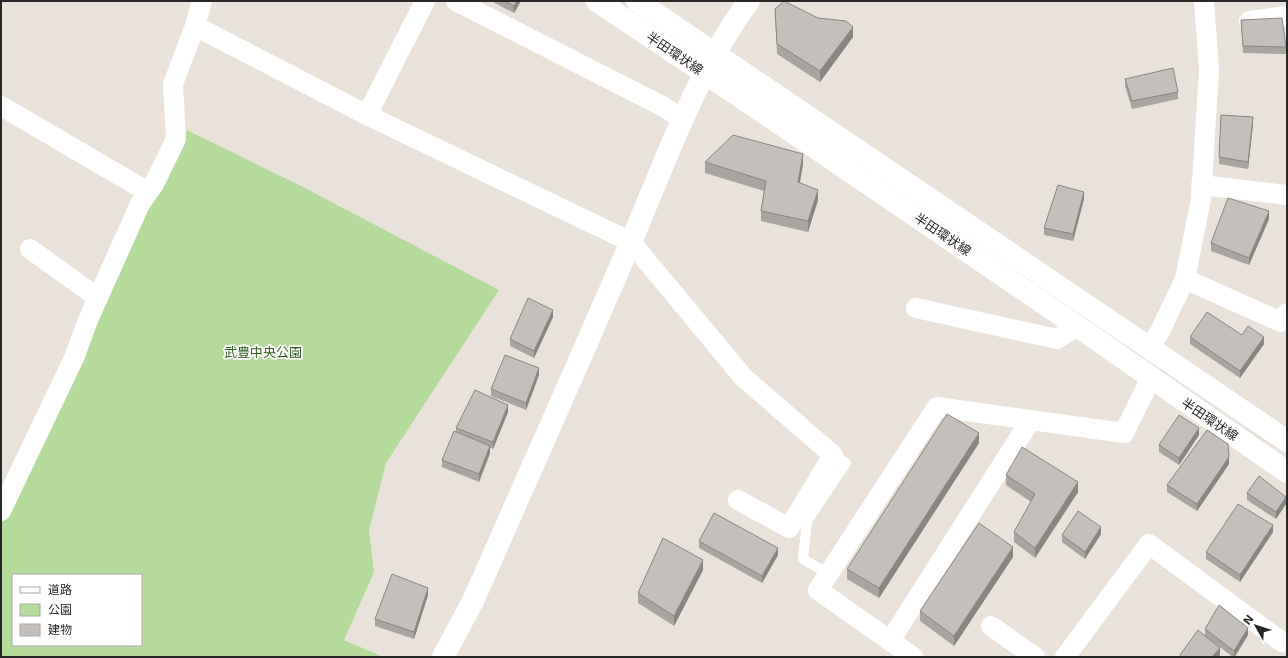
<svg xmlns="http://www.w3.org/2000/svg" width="1288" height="658" font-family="Inter,'Noto Sans JP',sans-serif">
  <rect width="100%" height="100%" fill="#e9e2da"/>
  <path fill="#b4db9a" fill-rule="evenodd" d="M187,130L303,187L499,290L386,463L369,530L374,572L344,640L383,657H1V520L144,215ZM13,575H141V645H13Z"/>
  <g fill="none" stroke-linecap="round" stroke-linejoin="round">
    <path stroke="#fff" stroke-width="10" d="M829,574L803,559L807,521L846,463L833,455"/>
    <g stroke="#fff" stroke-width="20">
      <path d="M202,1L195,26L367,115L631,242L744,378L833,455L789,528L738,500"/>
      <path d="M456,1L662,106L683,119"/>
      <path d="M1249,21L1287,16"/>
      <path d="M1,106L148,192"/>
      <path d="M367,115L425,1"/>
      <path d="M1201,185L1287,195"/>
      <path d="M30,249L98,298"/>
      <path d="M1185,279L1281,322L1287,313"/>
      <path d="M916,308L1057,339L1077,326"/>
      <path d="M1149,347L1159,333L1185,279L1201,199L1209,69L1204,1"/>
      <path d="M1,511L74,358L88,320L140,204L154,184L176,139L173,84L195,26"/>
      <path d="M991,626L1035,657"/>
      <path d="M890,641L1030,421"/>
      <path d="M913,657L818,590L937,407L1124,433L1151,378"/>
      <path d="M1065,657L1149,544L1282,642"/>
    </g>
    <g stroke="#fff" stroke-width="22">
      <path d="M597,1L748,102L1077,326L1287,472"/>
      <path d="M637,1L1287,441"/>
      <path d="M443,657L473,601C526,481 579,362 631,242C666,160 696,73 749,1"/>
    </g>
  </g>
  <g fill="#a9a4a0">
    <path d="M491,1H521L514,13Z"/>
    <path d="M775,9L818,18L853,37L820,82L777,54Z"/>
    <path d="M1241,20L1286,47V54L1243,53Z"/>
    <path d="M1125,79L1178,92V99L1132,109L1125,86Z"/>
    <path d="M1253,124L1248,169L1219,164V157Z"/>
    <path d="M705,162L803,164L800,183L818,200L808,232L761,221V211L764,191L705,173Z"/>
    <path d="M1084,199L1073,241L1044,235V228Z"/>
    <path d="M1269,219L1249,265L1211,251V243Z"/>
    <path d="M553,317L534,358L510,346V339Z"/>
    <path d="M1242,335L1264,344L1240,378L1190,344V337Z"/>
    <path d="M539,375L526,410L491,396V389Z"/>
    <path d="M508,412L493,449L490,448V453L479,482L442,467V460L456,432V428Z"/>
    <path d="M1199,435L1179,465L1159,452V445Z"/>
    <path d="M979,443L879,598L847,579V569Z"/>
    <path d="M1229,464L1197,511L1167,492V485Z"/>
    <path d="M1006,475L1078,492L1035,558L1014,542V532L1031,502L1006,485Z"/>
    <path d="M1247,493L1286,504L1276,519L1247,500Z"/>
    <path d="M1273,532L1240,582L1206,559V552Z"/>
    <path d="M1101,534L1085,559L1062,542V535Z"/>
    <path d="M699,541L778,555L762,583L699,548Z"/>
    <path d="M1013,557L954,646L920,621V611Z"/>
    <path d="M703,570L674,626L638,603V593Z"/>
    <path d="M428,595L414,639L375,626V619Z"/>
    <path d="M1205,629L1248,635L1235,657H1233L1213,642L1220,655L1218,657H1180V655L1205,636Z"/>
  </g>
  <g fill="#898682">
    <path d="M517,1H521L514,13V6Z"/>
    <path d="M853,27V37L820,82V71Z"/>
    <path d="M1253,117V124L1248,169V162Z"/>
    <path d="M803,154V164L798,192V182Z"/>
    <path d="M818,190V200L808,232V221Z"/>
    <path d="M1084,192V199L1073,241V234Z"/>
    <path d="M1269,211V219L1249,265V258Z"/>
    <path d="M553,310V317L534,358V351Z"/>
    <path d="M1264,337V344L1240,378V371Z"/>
    <path d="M539,368V375L526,410V403Z"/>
    <path d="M508,405V412L493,449V442Z"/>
    <path d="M1199,428V435L1179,465V458Z"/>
    <path d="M979,433V443L879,598V588Z"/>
    <path d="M490,446V453L479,482V474Z"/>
    <path d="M1229,457V464L1197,511V504Z"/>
    <path d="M1078,482V492L1035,558V548Z"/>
    <path d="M1286,497V504L1276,519V512Z"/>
    <path d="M1273,525V532L1240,582V575Z"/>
    <path d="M1101,527V534L1085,559V552Z"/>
    <path d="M1013,547V557L954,646V636Z"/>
    <path d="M778,548V555L762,583V576Z"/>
    <path d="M703,560V570L674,626V616Z"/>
    <path d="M428,588V595L414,639V632Z"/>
    <path d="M1248,628V635L1234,657V651Z"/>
    <path d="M1220,648V655L1218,657H1212Z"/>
  </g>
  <g fill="#c4bfba" stroke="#898682">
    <path d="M505,1H517L514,6Z"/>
    <path d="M784,1L818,18L846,21L853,27L820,71L777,44L775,9Z"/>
    <path d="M1282,18L1286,47L1243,46L1241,20Z"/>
    <path d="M1173,68L1178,92L1132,101L1125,79Z"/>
    <path d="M1221,115L1253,117L1248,162L1219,157Z"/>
    <path d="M733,135L803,154L798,182L818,190L808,221L761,211L766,181L705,162Z"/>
    <path d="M1058,185L1084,192L1073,234L1044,228Z"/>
    <path d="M1228,198L1269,211L1249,258L1211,243Z"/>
    <path d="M528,298L553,310L534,351L510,339Z"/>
    <path d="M1207,312L1242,335L1248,326L1264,337L1240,371L1190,337Z"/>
    <path d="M505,355L539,368L526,403L491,389Z"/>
    <path d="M475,390L508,405L493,442L456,428Z"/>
    <path d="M947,414L979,433L879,588L847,569Z"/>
    <path d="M1179,415L1199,428L1179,458L1159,445Z"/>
    <path d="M1207,430L1228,444L1229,457L1197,504L1167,485Z"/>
    <path d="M454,431L490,446L479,474L442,460Z"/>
    <path d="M1022,447L1078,482L1035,548L1014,532L1035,494L1006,475Z"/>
    <path d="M1259,476L1286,497L1276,512L1247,493Z"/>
    <path d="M1238,504L1273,525L1240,575L1206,552Z"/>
    <path d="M1078,511L1101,527L1085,552L1062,535Z"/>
    <path d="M714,513L778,548L762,576L699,541Z"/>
    <path d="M979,523L1013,547L954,636L920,611Z"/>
    <path d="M663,538L703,560L674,616L638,593Z"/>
    <path d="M392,574L428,588L414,632L375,619Z"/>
    <path d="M1219,605L1248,628L1234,651L1205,629Z"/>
    <path d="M1198,630L1220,648L1212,657H1182L1180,655Z"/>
  </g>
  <g text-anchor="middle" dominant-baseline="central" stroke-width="3.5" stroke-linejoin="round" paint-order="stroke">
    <g font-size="13" fill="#272727" stroke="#fff">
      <text transform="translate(675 53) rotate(34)">半田環状線</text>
      <text transform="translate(943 234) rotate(34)">半田環状線</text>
      <text transform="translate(1210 419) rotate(34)">半田環状線</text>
    </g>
    <g font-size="13" fill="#2f5d1f" stroke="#fff">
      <text x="263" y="352">武豊中央公園</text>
    </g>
  </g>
  <rect width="1288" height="658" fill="none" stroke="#272727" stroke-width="4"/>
  <rect x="12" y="574" width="130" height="72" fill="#ffffff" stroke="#a9a9a9"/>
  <rect x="20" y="587" width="20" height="6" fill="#ffffff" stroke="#a9a9a9"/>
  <text x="48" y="594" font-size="12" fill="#272727">道路</text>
  <rect x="20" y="604" width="20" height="12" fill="#b4db9a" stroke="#a9a9a9"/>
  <text x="48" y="614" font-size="12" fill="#272727">公園</text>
  <rect x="20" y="624" width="20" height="12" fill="#c4bfba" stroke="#a9a9a9"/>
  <text x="48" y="634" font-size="12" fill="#272727">建物</text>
  <g transform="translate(1256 626) rotate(309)" stroke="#ffffff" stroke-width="3" paint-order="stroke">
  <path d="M0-3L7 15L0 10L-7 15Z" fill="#272727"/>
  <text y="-6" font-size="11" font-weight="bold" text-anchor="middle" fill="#272727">N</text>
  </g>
</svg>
